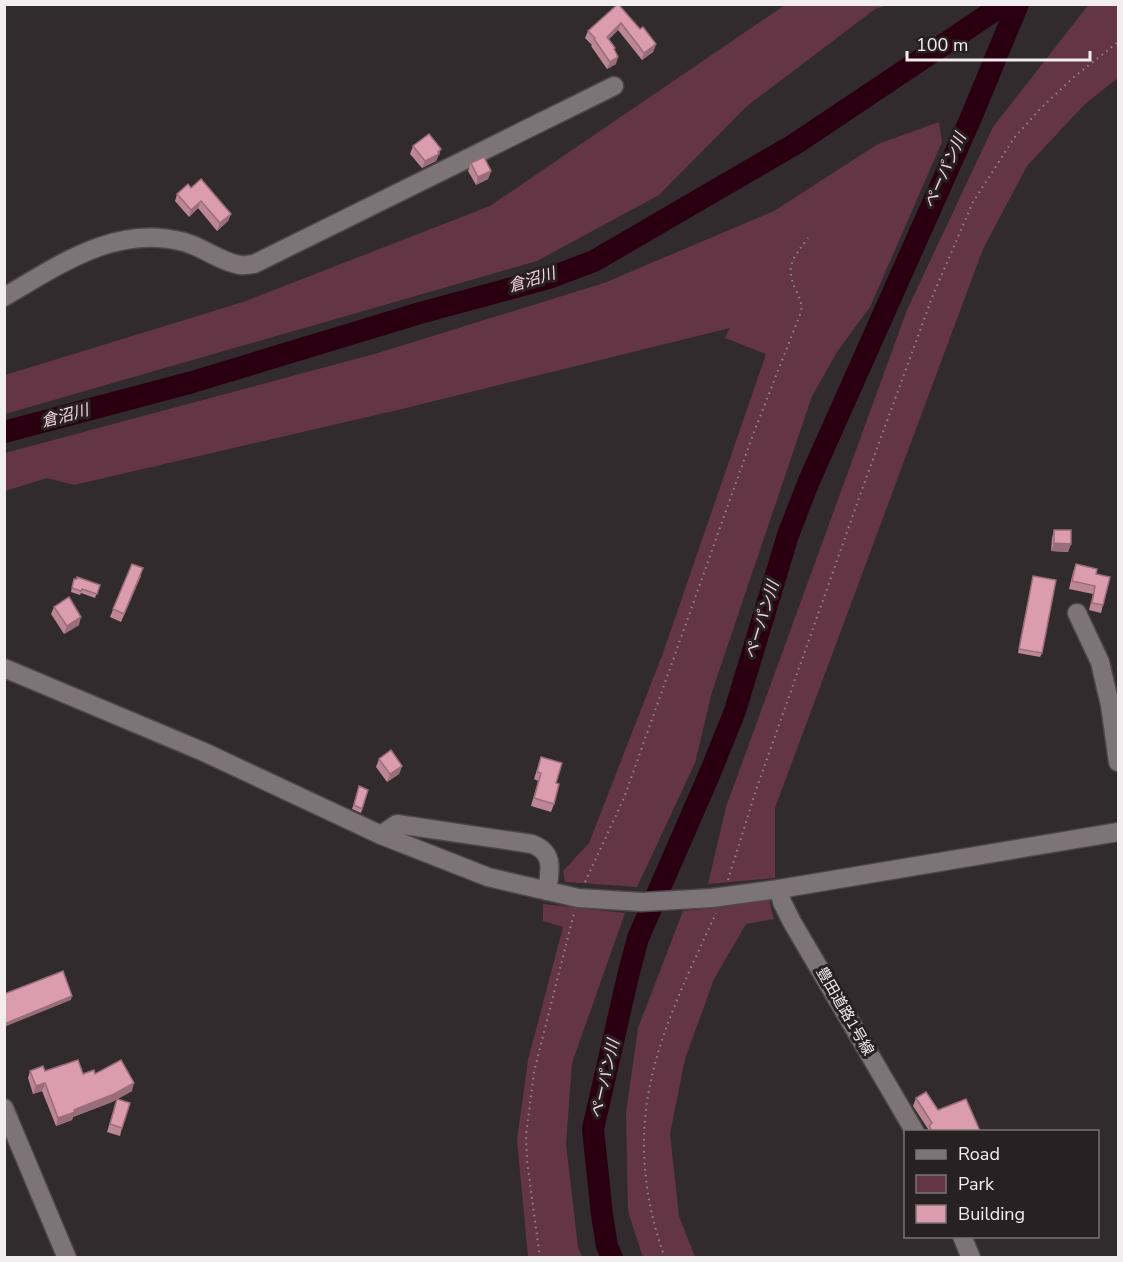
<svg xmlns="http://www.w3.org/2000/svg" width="1123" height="1262" font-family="'Nunito Sans','Noto Sans JP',sans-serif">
  <rect width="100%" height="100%" fill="#312b2d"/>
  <g fill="#643545">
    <path d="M1089,4L1118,5V78L1085,104L1027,166L983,249L775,808V878L708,884L726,807L907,310L993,127Z"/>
    <path d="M785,5H888L875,9L747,106L659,195L537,261L5,414V375L243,302L490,206Z"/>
    <path d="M939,122L942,142L870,307L837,352L812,396L712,692L695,763L637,887L565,882L563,871L589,843L663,653L766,354L725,338L730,328L402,409L74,485L47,478L5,491V453L378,353L604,283L774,211L878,144Z"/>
    <path d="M768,896L774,919L746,924L714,979L685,1059L670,1134L679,1216L695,1257L643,1258L628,1211L626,1113L638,1028L683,911L713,908Z"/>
    <path d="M543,904L625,913L572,1063L566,1144L578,1247L582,1257H528L517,1140L528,1060L563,927L543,921Z"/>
  </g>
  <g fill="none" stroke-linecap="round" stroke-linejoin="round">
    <g stroke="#2a0011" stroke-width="22">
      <path d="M4,432L189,383L420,313L549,278L594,261L795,144L1004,4"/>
      <path d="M612,1258L607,1246L602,1215L593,1129L628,976L638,938L710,773L735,711L788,535L809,481L970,120L1018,4"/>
    </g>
    <defs>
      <g id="minor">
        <path d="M4,297C61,264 116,224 184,242C203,247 220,262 240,265C244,266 250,264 254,264L614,86"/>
        <path d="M1077,613L1100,662L1110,705L1118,762"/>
        <path d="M4,668L204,752L381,835L488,877L578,898L642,902L712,898L779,889L1118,832"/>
        <path d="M381,835L397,824L532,844C555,853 550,870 547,891"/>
        <path d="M779,889L782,902L792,922L915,1132"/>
        <path d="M4,1108L67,1258"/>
        <path d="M962,1236L971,1258"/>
      </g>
    </defs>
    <use href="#minor" stroke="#4d4749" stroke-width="21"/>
    <g stroke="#8e898a" stroke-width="2" stroke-dasharray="1.5 4.5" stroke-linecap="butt">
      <path d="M728,880L756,790L864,484L933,295L973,202L1014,138L1040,109L1074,77L1118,42"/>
      <path d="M585,882L624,798L754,432L801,312C802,302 800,299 796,290C784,266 794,257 808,238"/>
      <path d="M540,1258L527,1161L526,1135L534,1072L574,913"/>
      <path d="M665,1258C643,1198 637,1134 653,1072C666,1017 693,964 716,913"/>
    </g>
    <use href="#minor" stroke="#7c7476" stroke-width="18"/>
  </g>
  <g fill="#bc8696">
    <path d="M618,4L640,29L656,44L653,52L642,60L618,30L609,39L615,48V50L616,64L607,69L591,46L592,45L585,38L588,31Z"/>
    <path d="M413,146L441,149L436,161L422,168L410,154Z"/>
    <path d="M471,163L491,171L488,179L476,185L468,171Z"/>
    <path d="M191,188L231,214L228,221L217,231L198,208L189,217L175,201L177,194Z"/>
    <path d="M1054,530L1071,544L1068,552L1051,551L1052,538Z"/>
    <path d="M132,564L141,576L121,622L110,617Z"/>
    <path d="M1076,564L1096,574L1103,605L1101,613L1089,610L1093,594L1069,589L1073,572Z"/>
    <path d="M1033,576L1042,653L1040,657L1018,653Z"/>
    <path d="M74,579L100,585L95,598L81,593L80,595L71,592Z"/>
    <path d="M54,607L79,625L64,634L51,614Z"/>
    <path d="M541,757L556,783L554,804L551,812L531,806L538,781L534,779Z"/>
    <path d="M379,759L402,766L399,774L387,782L376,767Z"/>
    <path d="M359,786L368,790L361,813L352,809Z"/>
    <path d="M30,1071L95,1074L132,1091L112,1102L73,1117L72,1120L56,1126L42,1091L33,1094L28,1078Z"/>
    <path d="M916,1098L938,1110L980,1131H927L928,1129L913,1106Z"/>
    <path d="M117,1099L122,1128L120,1136L107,1132Z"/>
  </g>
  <g fill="#996d7a">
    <path d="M621,23L618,30L604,44L607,37Z"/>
    <path d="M656,44L653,52L642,60L644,53Z"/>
    <path d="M618,57L616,64L607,69L610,62Z"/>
    <path d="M441,149L436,161L422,168L425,161Z"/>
    <path d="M491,171L488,179L476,185L478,177Z"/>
    <path d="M201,201L198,208L189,217L191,210Z"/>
    <path d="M231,214L228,221L217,231L220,223Z"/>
    <path d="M1054,543L1071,544L1068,552L1051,551Z"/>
    <path d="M81,617L79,625L64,634L67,626Z"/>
    <path d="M402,766L399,774L387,782L390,774Z"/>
    <path d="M72,996L71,1000L4,1027V1024Z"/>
    <path d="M45,1083L42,1091L33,1094L36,1086Z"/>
    <path d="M134,1083L132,1091L112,1102L73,1117L72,1120L56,1126L58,1118L74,1110Z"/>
  </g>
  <g fill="#db9caf" stroke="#996d7a" stroke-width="1.5">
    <path d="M618,4L640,29L643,27L656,44L644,53L621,23L607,37L615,48L614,49L618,57L610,62L594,39L595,38L588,31Z"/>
    <path d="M429,134L441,149L438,152L439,154L425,161L413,146Z"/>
    <path d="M484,157L491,171L478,177L471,163Z"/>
    <path d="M201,179L231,214L220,223L201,201L191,210L177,194L188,184L191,188Z"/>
    <path d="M1054,530H1071V544L1054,543Z"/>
    <path d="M132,564L143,568L124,614L113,609Z"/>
    <path d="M1076,564L1097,569L1096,574L1110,577L1103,605L1092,603L1095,586L1072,581Z"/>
    <path d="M1033,576L1056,580L1042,653L1019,649Z"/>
    <path d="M77,577L100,585L97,594L82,589L81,591L72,588L74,579H77Z"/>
    <path d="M69,597L81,617L67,626L54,607Z"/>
    <path d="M391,750L402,766L390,774L379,759Z"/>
    <path d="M541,757L562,763L556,783L559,784L554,804L534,798L541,773L537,772Z"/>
    <path d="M359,786L368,790L362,809L354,805Z"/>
    <path d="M63,971L72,996L4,1024V994Z"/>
    <path d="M78,1060L83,1074L94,1070L95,1074L121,1060L134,1083L114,1094L74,1110L75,1112L58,1118L45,1083L36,1086L30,1071L43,1066L45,1071Z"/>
    <path d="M926,1092L938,1110L966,1099L980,1131H932L929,1126L932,1123L916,1098Z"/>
    <path d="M117,1099L130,1103L122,1128L110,1124Z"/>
  </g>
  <g text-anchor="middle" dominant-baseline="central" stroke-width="6" stroke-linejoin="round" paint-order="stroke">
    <g font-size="15" fill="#f2edee" stroke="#282123">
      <text transform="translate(845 1011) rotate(60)">豊田道路1号線</text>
    </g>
    <g font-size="16" font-style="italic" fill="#f9d4df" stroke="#282123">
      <text transform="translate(945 171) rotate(-66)">ペーパン川</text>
      <text transform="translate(532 280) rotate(-17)">倉沼川</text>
      <text transform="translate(65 416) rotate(-15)">倉沼川</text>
      <text transform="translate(762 620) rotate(-73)">ペーパン川</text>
      <text transform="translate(605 1079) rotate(-77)">ペーパン川</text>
    </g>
  </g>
  <rect width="1123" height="1262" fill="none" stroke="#f2edee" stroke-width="12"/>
  <rect x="904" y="1130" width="195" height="108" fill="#282123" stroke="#797374" stroke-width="1.5"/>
  <rect x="916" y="1150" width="30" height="9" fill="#7c7476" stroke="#797374" stroke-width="1.5"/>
  <text x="958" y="1160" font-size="18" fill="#f2edee">Road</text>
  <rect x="916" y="1175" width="30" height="18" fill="#643545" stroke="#797374" stroke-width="1.5"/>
  <text x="958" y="1190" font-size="18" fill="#f2edee">Park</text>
  <rect x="916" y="1205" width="30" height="18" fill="#db9caf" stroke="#797374" stroke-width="1.5"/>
  <text x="958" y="1220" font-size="18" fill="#f2edee">Building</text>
  <path d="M907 51v9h183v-9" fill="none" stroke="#f2edee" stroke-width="3"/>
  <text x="916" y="51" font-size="18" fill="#f2edee" stroke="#282123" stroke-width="4.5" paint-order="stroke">100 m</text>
</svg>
